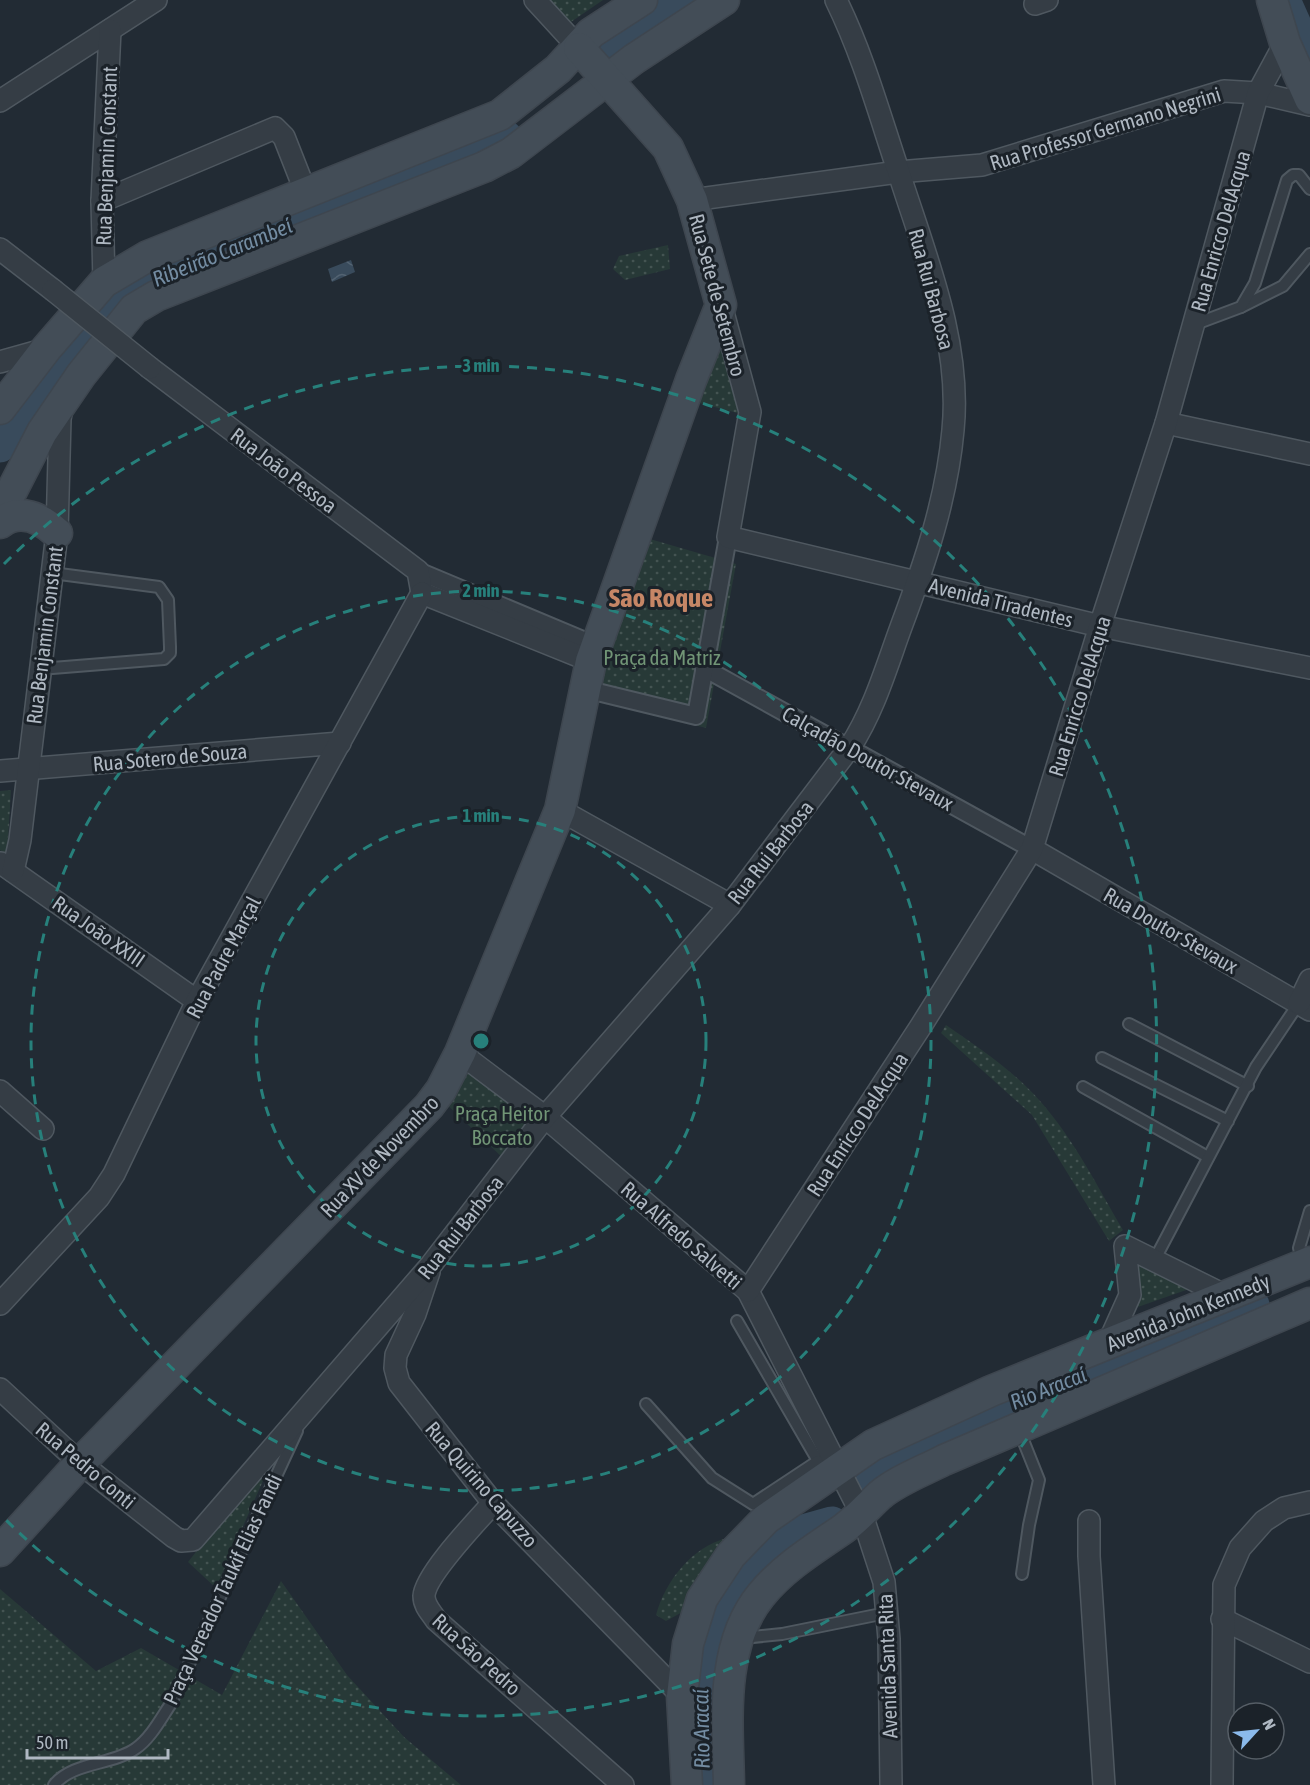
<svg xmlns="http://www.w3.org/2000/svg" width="1310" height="1785" font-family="'Asap Condensed',sans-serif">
  <defs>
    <pattern id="park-dots" width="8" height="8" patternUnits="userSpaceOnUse" patternTransform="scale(1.5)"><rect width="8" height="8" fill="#273937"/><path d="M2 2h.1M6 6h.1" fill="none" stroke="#445452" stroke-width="1.8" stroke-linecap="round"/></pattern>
    <pattern id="water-waves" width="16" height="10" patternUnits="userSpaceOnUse" patternTransform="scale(1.5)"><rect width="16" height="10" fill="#394b5c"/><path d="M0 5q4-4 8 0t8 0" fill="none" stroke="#536372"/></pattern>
  </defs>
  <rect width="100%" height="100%" fill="#222b34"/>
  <g fill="url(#park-dots)">
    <path d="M547,0H603L568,24Z"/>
    <path d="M668,245L670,269L625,280L613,269L619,256Z"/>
    <path d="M720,319L745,415L688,400Z"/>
    <path d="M643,537L736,564L706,728L590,698Z"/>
    <path d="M11,790L7,856L0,850V791Z"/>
    <path d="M946,1025C978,1047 1014,1071 1040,1101C1074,1139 1097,1186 1123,1230L1109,1241L1032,1115L941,1033Z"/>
    <path d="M461,1057L533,1124L505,1160L440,1098Z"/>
    <path d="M1146,1264L1189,1289L1135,1308L1139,1267Z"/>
    <path d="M276,1451L216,1588L188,1562Z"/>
    <path d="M727,1538L688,1609L666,1621L656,1615C665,1581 692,1547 727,1538Z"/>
    <path d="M281,1581L347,1675L404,1737L461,1785H0V1589L96,1671L141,1648L222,1695Z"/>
  </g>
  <path fill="url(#water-waves)" d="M351,260L355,272L332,282L328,269Z"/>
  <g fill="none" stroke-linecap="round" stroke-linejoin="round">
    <g stroke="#394b5c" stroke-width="33">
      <path d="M1284,0L1310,58"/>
      <path d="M612,46L683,0"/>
      <path d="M0,446C26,403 78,320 120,293C129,287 140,283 149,278L506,137"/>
      <path d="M860,1497L892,1460L1007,1404L1253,1305"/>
      <path d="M702,1785L700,1680L711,1624L740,1577L782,1537L832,1523"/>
    </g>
    <defs>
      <g id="service">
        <path d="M1241,307L1283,286L1310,254"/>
        <path d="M1193,325L1241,307L1255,283L1287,180L1293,175H1299L1310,189"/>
        <path d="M40,669L164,659L170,653V647L168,600L159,587L52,573"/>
        <path d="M1129,1024L1248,1086"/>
        <path d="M1102,1058L1228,1121"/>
        <path d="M1083,1087L1208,1157"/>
        <path d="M1155,1259L1256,1067L1299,1003"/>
        <path d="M1303,1261L1299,1248L1310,1211"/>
        <path d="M737,1321L821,1466"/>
        <path d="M646,1404L712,1478L753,1504L818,1461"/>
        <path d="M1019,1430L1039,1480L1029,1525L1022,1574"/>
        <path d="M743,1638L782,1634L886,1613"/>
        <path d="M54,1785C72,1762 112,1765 135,1749C150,1739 160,1720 170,1705L297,1431"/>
      </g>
      <g id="pedestrian">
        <path d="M418,571L597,646"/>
        <path d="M704,668L1032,849"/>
        <path d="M585,689L696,716L728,537"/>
      </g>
      <g id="minor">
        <path d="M535,0L579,48"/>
        <path d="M1035,4L1047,0"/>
        <path d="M0,101L156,0"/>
        <path d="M692,200L898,172L982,165L1224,91L1258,93L1310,105"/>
        <path d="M102,201L275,128L284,137L306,193"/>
        <path d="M0,249L53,290"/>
        <path d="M104,282L102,201L110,30"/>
        <path d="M721,305L750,412L728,537L1100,626L1310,668"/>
        <path d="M0,362L46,349"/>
        <path d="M150,368L418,571L422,593"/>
        <path d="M1166,423L1310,454"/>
        <path d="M422,593L591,661"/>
        <path d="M0,771L340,743"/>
        <path d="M560,810L730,905"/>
        <path d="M1032,849L1310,1010"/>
        <path d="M1,863L197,1001"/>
        <path d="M13,871L20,840L57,533L60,419L63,404"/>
        <path d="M1299,1003L1310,980"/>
        <path d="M460,1053L545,1117L748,1291L862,1515L884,1582L889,1639L891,1785"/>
        <path d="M0,1091L43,1129"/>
        <path d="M429,1272L415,1314L396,1355L395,1368L399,1383L493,1503L682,1696"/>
        <path d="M748,1291L921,1026L1032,849L1100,626L1166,423L1258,93L1285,43"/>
        <path d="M0,1304L99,1197L114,1174L197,1001L422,593"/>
        <path d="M1108,1344L1130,1295L1125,1246L1226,1296"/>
        <path d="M0,1389L80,1463L174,1537L181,1541L193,1540L431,1265L545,1117L730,905L850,747C874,710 886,668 901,627C925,563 947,498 953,430C962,341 924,253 898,170C879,113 863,55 836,0"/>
        <path d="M493,1503C477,1521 425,1575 424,1596C424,1606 431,1612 436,1620L623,1785"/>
        <path d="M1089,1521V1556L1104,1785"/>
        <path d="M1222,1619L1310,1662"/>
        <path d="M1222,1785L1224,1585L1240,1548L1264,1521L1284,1508L1310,1502"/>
      </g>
      <g id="secondary">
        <path d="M1272,0L1285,43L1310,99"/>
        <path d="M0,409L46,349L104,282L148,256L500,115L558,69L591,33L642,0"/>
        <path d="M0,514L42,432L81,375L134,309L156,296L484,167L511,153L634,59L724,0"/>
        <path d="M0,523C20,507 41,518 57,533"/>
        <path d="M0,1551L80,1463L429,1106L441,1090L460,1053L560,810L591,661L691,380L721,305L692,200L668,148L579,48"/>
        <path d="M687,1785L682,1696L688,1644L702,1599L731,1555L766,1519L873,1445L991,1391L1310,1262"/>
        <path d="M729,1785C728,1724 719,1646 761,1595C784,1567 814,1549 843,1529C857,1519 867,1507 880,1495C898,1480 923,1471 944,1460L1310,1303"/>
      </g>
    </defs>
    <use href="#service" stroke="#4f5860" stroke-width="14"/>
    <use href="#pedestrian" stroke="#4f5860" stroke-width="20"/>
    <use href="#minor" stroke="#4f5860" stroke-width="24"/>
    <use href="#secondary" stroke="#3e464f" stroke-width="33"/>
    <use href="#service" stroke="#353d45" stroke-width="10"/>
    <use href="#pedestrian" stroke="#353d45" stroke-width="16"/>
    <use href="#minor" stroke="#353d45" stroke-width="21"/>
    <use href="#secondary" stroke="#434d57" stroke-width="30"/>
    <defs>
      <path id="minor-bridge" d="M53,290L150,368"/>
    </defs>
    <use href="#minor-bridge" stroke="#4f5860" stroke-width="24" stroke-linecap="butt"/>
    <use href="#minor-bridge" stroke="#353d45" stroke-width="21"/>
  </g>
  <g fill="none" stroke="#27807b" stroke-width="3" stroke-dasharray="10 8">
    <circle cx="481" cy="1041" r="225"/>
    <circle cx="481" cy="1041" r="450"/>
    <path d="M4 564A675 675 0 1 1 4 1518"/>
  </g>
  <g text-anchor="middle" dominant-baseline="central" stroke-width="6" stroke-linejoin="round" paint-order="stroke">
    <g font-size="21" fill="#afb8c2" stroke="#1b2229">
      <text transform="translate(1105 128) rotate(-17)">Rua Professor Germano Negrini</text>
      <text transform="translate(106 156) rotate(-88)">Rua Benjamin Constant</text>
      <text transform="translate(1220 231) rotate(-74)">Rua Enricco DelAcqua</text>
      <text transform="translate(932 289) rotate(75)">Rua Rui Barbosa</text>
      <text transform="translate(718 295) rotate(75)">Rua Sete de Setembro</text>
      <text transform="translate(284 470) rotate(37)">Rua João Pessoa</text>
      <text transform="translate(1001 602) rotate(14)">Avenida Tiradentes</text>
      <text transform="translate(44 635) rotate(-83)">Rua Benjamin Constant</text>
      <text transform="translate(1079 696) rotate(-73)">Rua Enricco DelAcqua</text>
      <text transform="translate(170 757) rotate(-5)">Rua Sotero de Souza</text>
      <text transform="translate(868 758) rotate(29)">Calçadão Doutor Stevaux</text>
      <text transform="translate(770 852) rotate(-52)">Rua Rui Barbosa</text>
      <text transform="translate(1171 930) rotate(30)">Rua Doutor Stevaux</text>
      <text transform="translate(99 931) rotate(35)">Rua João XXIII</text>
      <text transform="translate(223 957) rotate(-62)">Rua Padre Marçal</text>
      <text transform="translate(857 1124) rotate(-57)">Rua Enricco DelAcqua</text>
      <text transform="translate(379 1156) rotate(-46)">Rua XV de Novembro</text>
      <text transform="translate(460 1227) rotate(-52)">Rua Rui Barbosa</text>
      <text transform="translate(682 1235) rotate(41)">Rua Alfredo Salvetti</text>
      <text transform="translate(1188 1312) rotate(-22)">Avenida John Kennedy</text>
      <text transform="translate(86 1465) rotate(40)">Rua Pedro Conti</text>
      <text transform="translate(482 1484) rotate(49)">Rua Quirino Capuzzo</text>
      <text transform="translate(222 1589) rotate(-65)">Praça Vereador Taukif Elias Fandi</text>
      <text transform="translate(477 1654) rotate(42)">Rua São Pedro</text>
      <text transform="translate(887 1666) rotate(-92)">Avenida Santa Rita</text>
    </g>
    <g font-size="21" fill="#719576" stroke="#1b2229">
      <text x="662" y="657">Praça da Matriz</text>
      <text x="502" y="1113">Praça Heitor<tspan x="502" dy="24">Boccato</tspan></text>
    </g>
    <g font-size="22" font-style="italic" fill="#738ca2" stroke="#1b2229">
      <text transform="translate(222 252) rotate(-22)">Ribeirão Carambeí</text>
      <text transform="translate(1048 1388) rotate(-22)">Rio Aracaí</text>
      <text transform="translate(701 1729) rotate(-91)">Rio Aracaí</text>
    </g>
    <g font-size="27" font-weight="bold" fill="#c68666" stroke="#1b2229">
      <text x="661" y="597">São Roque</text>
    </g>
  </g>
  <circle cx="481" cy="1041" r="9" fill="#27807b" stroke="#1b2229" stroke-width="3"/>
  <g font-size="18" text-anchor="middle" font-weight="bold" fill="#27807b" stroke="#1b2229" stroke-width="6" stroke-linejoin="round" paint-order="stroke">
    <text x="481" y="372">3 min</text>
    <text x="481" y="597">2 min</text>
    <text x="481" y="822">1 min</text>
  </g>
  <g transform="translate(1256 1731) rotate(63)"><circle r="28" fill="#1b2229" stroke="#565e66" stroke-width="1.5"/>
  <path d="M0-4.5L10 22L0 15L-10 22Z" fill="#8bbaeb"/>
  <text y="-9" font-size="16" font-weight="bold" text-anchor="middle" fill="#afb8c2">N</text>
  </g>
  <path d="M27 1749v9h141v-9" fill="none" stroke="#afb8c2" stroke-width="3"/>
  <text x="36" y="1749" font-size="18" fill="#afb8c2" stroke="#1b2229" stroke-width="4.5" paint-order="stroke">50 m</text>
</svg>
